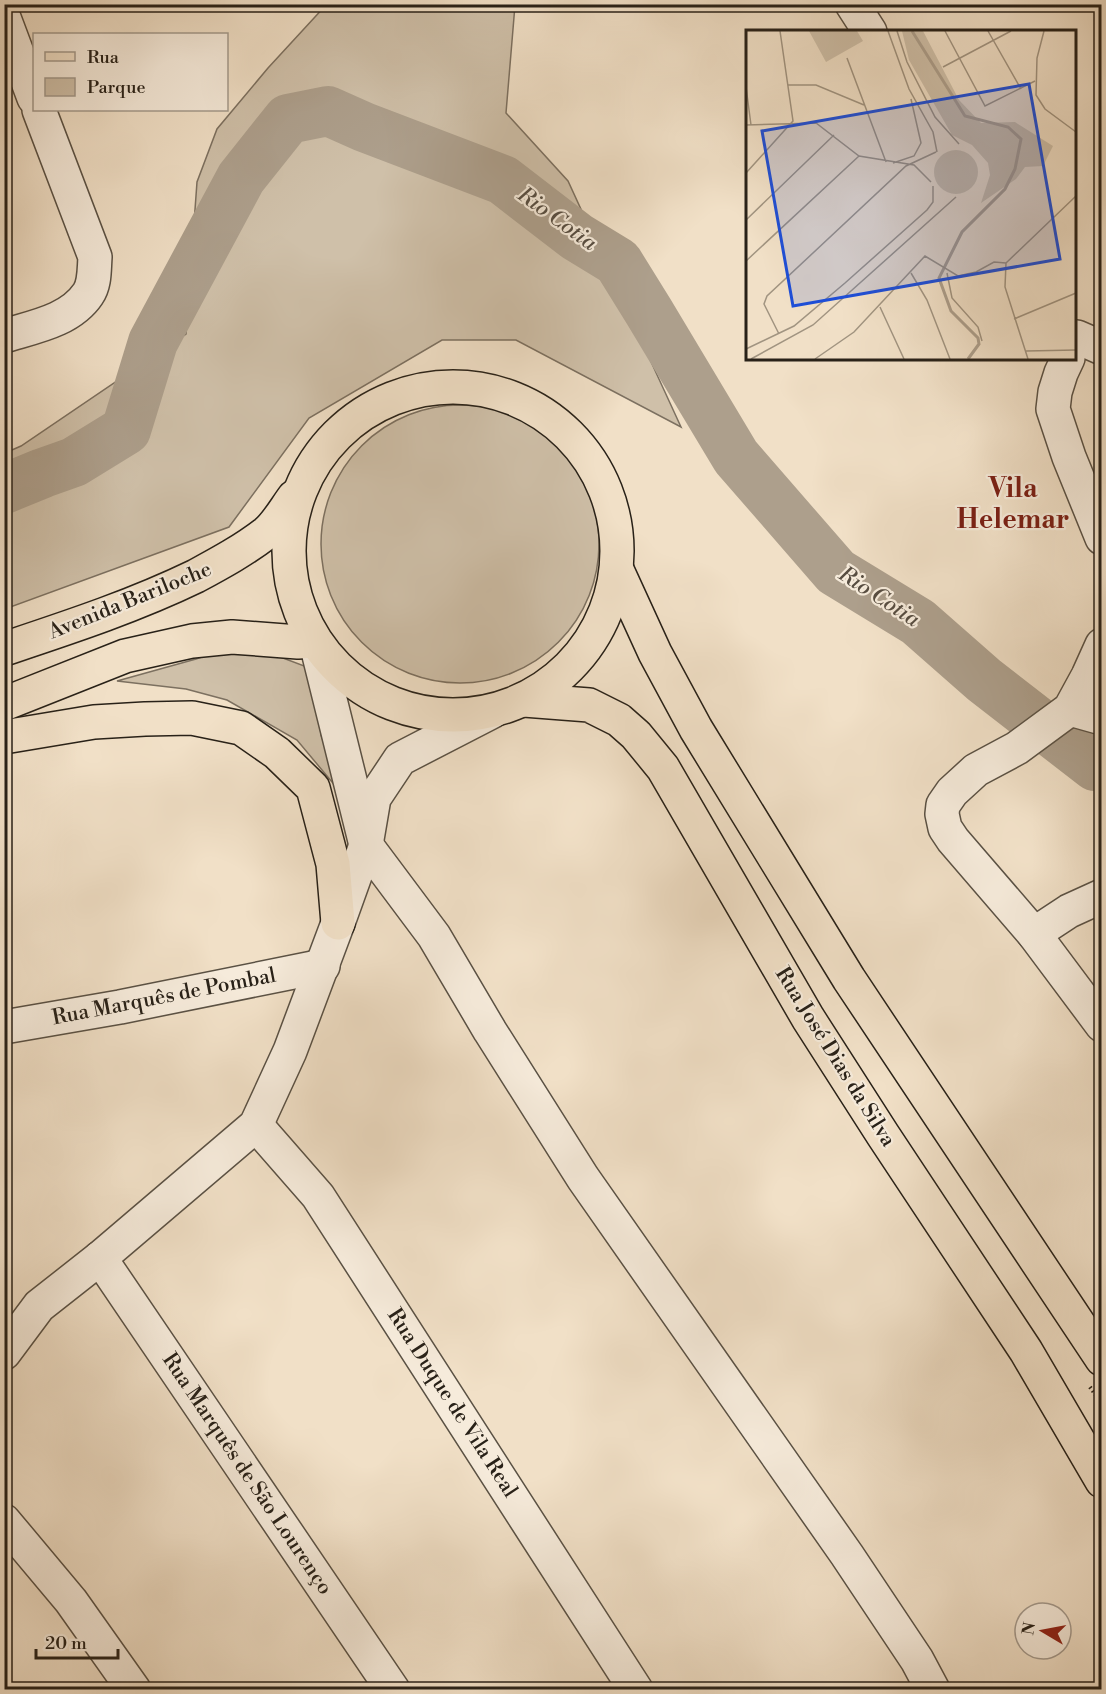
<svg xmlns="http://www.w3.org/2000/svg" width="1106" height="1694" font-family="'Libre Bodoni',serif">
  <rect width="100%" height="100%" fill="#f1e0c7"/>
  <filter id="stains"><feTurbulence type="fractalNoise" baseFrequency=".00333" numOctaves="4"/><feColorMatrix values="0 0 0 0 .2 0 0 0 0 .09 0 0 0 0 .02 0 0 0 .5 -.17"/></filter>
  <radialGradient id="worn" r=".72"><stop offset=".6" stop-color="#630" stop-opacity="0"/><stop offset="1" stop-color="#630" stop-opacity=".3"/></radialGradient>
  <g fill="#cfc0a9" stroke="#7c7060" stroke-width="1.5">
    <path d="M326,5H515L506,113L568,181L681,427L516,340H442L309,418L229,527L5,609V453L21,446L186,334L197,182L217,129L268,68Z"/>
    <circle cx="460" cy="544" r="139"/>
    <path d="M231,647L259,649L307,667L319,714L321,735L336,775L337,788L297,740L227,700L186,689L117,681L196,659Z"/>
  </g>
  <g fill="none" stroke-linecap="round" stroke-linejoin="round">
    <path stroke="#ad9f8c" stroke-width="50" d="M4,489L43,473L74,462L126,430L153,342L241,178L288,119L328,111L364,127L503,180L577,237L618,262L649,312L736,457L836,572L918,622L984,680L1095,766H1102"/>
    <defs>
      <g id="minor">
        <path d="M852,4L870,32"/>
        <path d="M4,18L34,98"/>
        <path d="M4,336C33,327 70,321 88,294C95,284 94,270 95,257L39,110"/>
        <path d="M1077,337L1102,348"/>
        <path d="M1068,358L1061,373L1055,392L1053,409L1069,457L1102,538"/>
        <path d="M1102,645L1088,676L1070,709L1017,748L976,770L952,792L943,805L942,814L945,828L953,840L1034,934L1102,1025"/>
        <path d="M317,647L366,845L434,936L490,1031L583,1178L847,1555L917,1660L933,1690"/>
        <path d="M1070,709L1102,718"/>
        <path d="M1034,934L1069,911L1102,896"/>
        <path d="M4,1027L120,1007L323,966"/>
        <path d="M256,1125L318,1196L636,1690"/>
        <path d="M100,1258L393,1690"/>
        <path d="M4,1353L39,1306L100,1258L256,1125L290,1051L338,923L366,845L374,798L400,759L493,711"/>
        <path d="M4,1521L71,1601L134,1690"/>
      </g>
      <g id="major">
        <circle cx="453" cy="551" r="164"/>
        <path d="M617,570L655,653L696,729L849,979L1102,1359"/>
        <path d="M4,649C70,627 134,606 196,576C220,563 244,550 266,533C277,524 285,509 294,497"/>
        <path d="M524,700L589,705L619,720L636,735L663,768L808,1018L883,1135L1026,1351L1102,1481"/>
        <path d="M4,704L125,656L192,641L232,637L298,642L313,641"/>
        <path d="M4,737L94,722L145,719L192,718L241,728L277,753L313,788L333,864L338,923"/>
      </g>
    </defs>
    <use href="#minor" stroke="#5a5144" stroke-width="36"/>
    <use href="#major" stroke="#282118" stroke-width="36"/>
    <path stroke="#282118" stroke-width="4" stroke-dasharray="1.5 3" stroke-linecap="butt" d="M1090,1387L1102,1404"/>
    <use href="#minor" stroke="#f6ebdb" stroke-width="33"/>
    <use href="#major" stroke="#f1e0c7" stroke-width="33"/>
  </g>
  <g text-anchor="middle" dominant-baseline="central" stroke-width="4.5" stroke-linejoin="round" paint-order="stroke">
    <g font-size="21" fill="#282118" stroke="#f6ebdb">
      <text transform="translate(130 601) rotate(-22)">Avenida Bariloche</text>
      <text transform="translate(164 997) rotate(-11)">Rua Marquês de Pombal</text>
      <text transform="translate(835 1057) rotate(58)">Rua José Dias da Silva</text>
      <text transform="translate(452 1403) rotate(57)">Rua Duque de Vila Real</text>
      <text transform="translate(247 1474) rotate(56)">Rua Marquês de São Lourenço</text>
    </g>
    <g font-size="22" font-style="italic" fill="#574d41" stroke="#f6ebdb">
      <text transform="translate(557 219) rotate(36)">Rio Cotia</text>
      <text transform="translate(879 597) rotate(33)">Rio Cotia</text>
    </g>
    <g font-size="27" font-weight="bold" fill="#7a1f14" stroke="#f6ebdb">
      <text x="1013" y="489">Vila<tspan x="1013" dy="31">Helemar</tspan></text>
    </g>
  </g>
  <g transform="translate(746 30)">
    <rect width="330" height="330" fill="#f1e0c7"/>
    <path d="M63,1H111L117,11L80,32ZM156,1H177L213,70L235,93L269,92L307,116L297,136L279,137L270,149L235,173L244,145L242,133L226,115L206,105L163,30ZM188 142a22 22 0 1 1 44 0a22 22 0 1 1-44 0Z" fill="#cfc0a9"/>
    <path fill="none" stroke="#ad9f8c" stroke-width="3" d="M166,1L219,86L262,97L275,109L269,139L259,159L216,202L193,248L205,281L232,308L233,314L222,329"/>
    <path fill="none" stroke="#a19481" stroke-width="1.5" d="M142,1L163,59L187,102L191,122M151,1L161,32L189,87L213,114M199,1L239,76L289,51M242,1L275,59M298,1L291,28L290,65L299,79L330,102M101,28L140,132M197,37L265,1M42,55H70L118,75M0,57L5,95M0,95L70,93L113,126L168,135L185,152M147,133L168,126L175,113L165,69M0,143L47,91L34,1M0,190L88,105M0,231L113,126M260,233L259,257L282,329M260,233L330,166M165,243L181,270L204,329M201,243L206,268L232,297L236,311M134,277L158,329M268,289L330,263M33,304L18,274L21,266L160,136L190,122M0,319L48,296L99,253L181,180L187,172V156M280,321L330,320M5,329L67,295L210,167M69,329L108,302L179,226L212,246L230,242L248,232L260,233"/>
    <path fill="#1d4ed8" fill-opacity="0.15" stroke="#1d4ed8" stroke-width="3" d="M283,54L314,229L47,276L16,101Z"/>
    <rect width="330" height="330" fill="none" stroke="#282118" stroke-width="3"/>
  </g>
  <rect width="1106" height="1694" fill="none" stroke="#f1e0c7" stroke-width="24"/>
  <rect x="6" y="6" width="1094" height="1682" fill="none" stroke="#282118" stroke-width="3"/>
  <rect x="12" y="12" width="1082" height="1670" fill="none" stroke="#282118" stroke-width="1.5"/>
  <rect x="33" y="33" width="195" height="78" fill="#f6ebdb" stroke="#a49a8d" stroke-width="1.5"/>
  <rect x="45" y="52" width="30" height="9" fill="#f1e0c7" stroke="#a49a8d" stroke-width="1.5"/>
  <text x="87" y="63" font-size="18" fill="#282118">Rua</text>
  <rect x="45" y="78" width="30" height="18" fill="#cfc0a9" stroke="#a49a8d" stroke-width="1.5"/>
  <text x="87" y="93" font-size="18" fill="#282118">Parque</text>
  <g transform="translate(1043 1631) rotate(280)"><circle r="28" fill="#f6ebdb" stroke="#a49a8d" stroke-width="1.5"/>
  <path d="M0-4.5L10 22L0 15L-10 22Z" fill="#8f2418"/>
  <text y="-9" font-size="16" font-weight="bold" text-anchor="middle" fill="#282118">N</text>
  </g>
  <path d="M36 1649v9h82v-9" fill="none" stroke="#282118" stroke-width="3"/>
  <text x="45" y="1649" font-size="18" fill="#282118" stroke="#f6ebdb" stroke-width="4.5" paint-order="stroke">20 m</text>
  <rect width="100%" height="100%" filter="url(#stains)"/>
  <rect width="100%" height="100%" fill="url(#worn)"/>
</svg>
